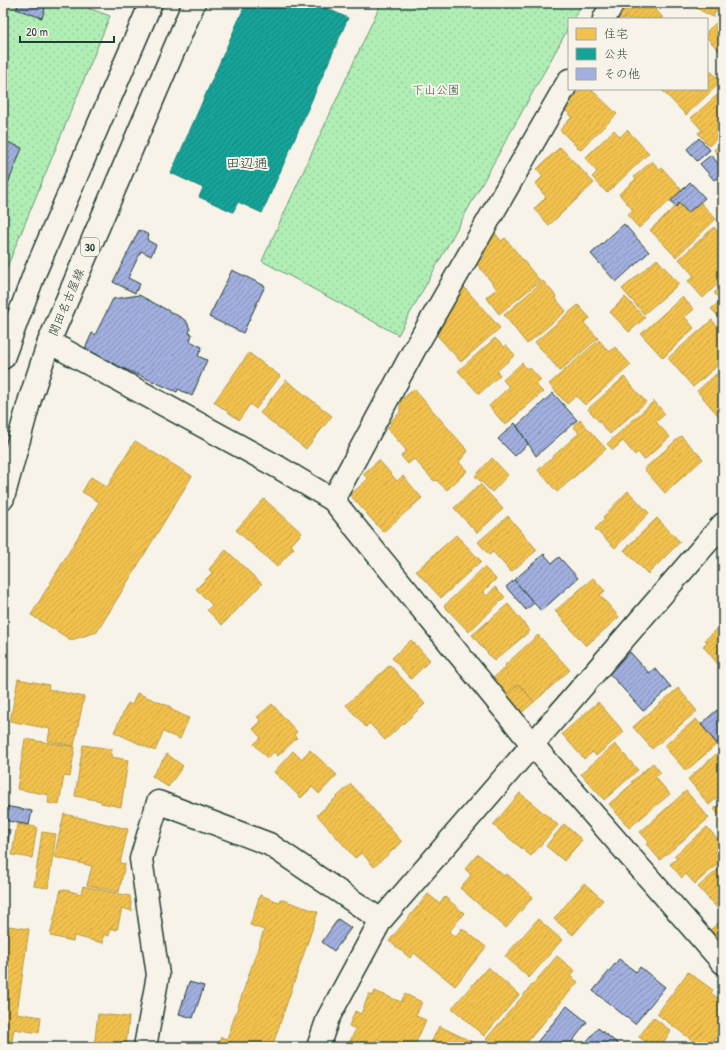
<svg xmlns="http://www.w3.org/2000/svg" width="726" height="1050" font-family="'Patrick Hand','Klee One',sans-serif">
  <defs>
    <pattern id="park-dots" width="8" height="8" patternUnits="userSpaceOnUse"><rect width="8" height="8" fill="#b0eeb5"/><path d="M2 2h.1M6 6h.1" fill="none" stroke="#97cd9c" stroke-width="1.8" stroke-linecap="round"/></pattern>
    <pattern id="homes-hatch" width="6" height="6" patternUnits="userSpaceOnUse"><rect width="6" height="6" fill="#f2c14e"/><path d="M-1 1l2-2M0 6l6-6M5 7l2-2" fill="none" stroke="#cfa745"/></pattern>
    <pattern id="public-hatch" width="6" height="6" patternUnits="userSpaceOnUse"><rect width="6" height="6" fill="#17a398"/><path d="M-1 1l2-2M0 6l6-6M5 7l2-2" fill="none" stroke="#14867d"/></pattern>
    <pattern id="building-hatch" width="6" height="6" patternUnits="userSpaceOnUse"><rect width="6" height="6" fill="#a2afdf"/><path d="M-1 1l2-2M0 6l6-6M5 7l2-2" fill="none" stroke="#8390b6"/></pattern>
  </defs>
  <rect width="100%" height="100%" fill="#f7f3e8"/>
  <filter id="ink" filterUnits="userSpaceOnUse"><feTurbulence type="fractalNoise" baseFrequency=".025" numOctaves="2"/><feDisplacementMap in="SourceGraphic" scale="8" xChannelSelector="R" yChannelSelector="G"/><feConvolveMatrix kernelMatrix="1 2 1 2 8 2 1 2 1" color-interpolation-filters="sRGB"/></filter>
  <g filter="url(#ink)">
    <g fill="url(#park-dots)" stroke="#689674">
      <path d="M3,3H75L110,16L3,277Z"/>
      <path d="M381,3H582L574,19H569V27L398,335L262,261Z"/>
    </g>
    <g fill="url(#homes-hatch)" stroke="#b39946">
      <path d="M637,3H650L664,19H610L623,7L627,11Z"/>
      <path d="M689,3H721L713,17L689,4Z"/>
      <path d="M723,17V55L707,38V31Z"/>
      <path d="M707,67L721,82L686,115L662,90L707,89Z"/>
      <path d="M581,89H591L617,114L580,150L560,130L572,117L565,110L573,103L570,101Z"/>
      <path d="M723,90V133L709,146L698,133L702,130L691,118Z"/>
      <path d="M614,130L620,137L627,130L649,153L607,193L592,177L597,172L585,158Z"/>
      <path d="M723,141V160L714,150Z"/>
      <path d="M560,147L594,183L549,225L534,209L546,197L535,184L543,176L537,169Z"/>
      <path d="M652,161L660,170L662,168L682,190L639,228L627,215L633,210L619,194L636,179L634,177Z"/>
      <path d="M700,202L716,219L676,257L650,230L679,203L688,213Z"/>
      <path d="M714,227L723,238V279L703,298L688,281L694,276L679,259Z"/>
      <path d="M495,233L501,241L505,238L540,281L499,314L486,297L497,289L476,263L485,256L478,247Z"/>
      <path d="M657,259L679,284L644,314L622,289Z"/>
      <path d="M543,281L556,296L555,298L566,311L527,344L504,315Z"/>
      <path d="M723,286V321L711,309L721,300L714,293Z"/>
      <path d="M464,287L500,328L461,362L434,332L443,324L438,318L444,305Z"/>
      <path d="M625,297L645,318L629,332L610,312Z"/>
      <path d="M682,297L694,309L685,317L694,328L663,358L641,334Z"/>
      <path d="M578,305L590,318L584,323L598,338L560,371L535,342Z"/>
      <path d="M712,320L723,333V361L693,387L668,358Z"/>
      <path d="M495,338L504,347L506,345L515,355L497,371L500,375L479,394L458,371Z"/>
      <path d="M599,340L609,352L615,347L631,365L585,405L576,396L567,404L549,384Z"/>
      <path d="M249,353L280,376L256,409L250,404L239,420L214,402Z"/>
      <path d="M522,363L527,369L529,367L541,380L536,385L543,392L505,425L489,406L509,387L503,380Z"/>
      <path d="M723,368V421L697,391Z"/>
      <path d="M624,377L646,402L610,434L588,409Z"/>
      <path d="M286,380L332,416L306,449L260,413Z"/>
      <path d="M414,389L468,451L459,462L467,471L447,490L436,480L434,481L414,459L408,464L401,456L406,450L387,428L391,425L389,422L400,413V401Z"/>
      <path d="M654,401L665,414L656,422L670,437L644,460L638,452L635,455L623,441L613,450L607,444Z"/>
      <path d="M580,420L606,449L557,492L538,470L579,433L573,426Z"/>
      <path d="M681,436L703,459L665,493L644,469Z"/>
      <path d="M135,441L192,476L97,632L71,640L31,615L99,502L82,492L91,477L107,487Z"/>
      <path d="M492,458L508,475L492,492L475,476Z"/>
      <path d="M379,460L397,481L403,476L422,498L383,532L350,495L368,479L363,474Z"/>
      <path d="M480,484L503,509L477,533L454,508Z"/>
      <path d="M628,491L649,513L615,548L595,529L605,519L603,517Z"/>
      <path d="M264,499L302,533L291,545L294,548L277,567L236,530Z"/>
      <path d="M508,516L537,550L511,572L493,552L489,555L478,542Z"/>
      <path d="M657,518L680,542L648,574L624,550Z"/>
      <path d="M456,535L481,561L441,598L416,571Z"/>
      <path d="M226,550L262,584L222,625L207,610L212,605L196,589L212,573L209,569Z"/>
      <path d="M484,567L496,579L483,592L487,596L495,587L505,597L469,632L444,606Z"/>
      <path d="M593,578L605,591L600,595L619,617L586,646L555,611Z"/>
      <path d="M508,604L530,631L494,661L472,635Z"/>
      <path d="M723,624V668L722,669L703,646L707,642L705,640Z"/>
      <path d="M538,635L570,670L534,702L519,684L508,694L493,678L506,667L505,665Z"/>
      <path d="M411,640L430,660L411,679L392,658Z"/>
      <path d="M390,665L425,704L385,740L369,723L366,727L346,705Z"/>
      <path d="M18,679L49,685L48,689L84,697L74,746L48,741L50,729L10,721Z"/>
      <path d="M519,684L534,702L519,715L504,697Z"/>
      <path d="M678,688L697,711L652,749L633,727Z"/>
      <path d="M137,693L171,707L170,709L189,718L180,739L163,732L155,751L114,732L128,703L132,705Z"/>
      <path d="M598,702L624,732L596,756L593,752L584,759L562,734Z"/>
      <path d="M272,704L297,732L294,735L297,738L278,756L274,752L267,758L254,744L261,738L253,729L261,721L257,717Z"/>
      <path d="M696,719L717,744L686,771L664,746Z"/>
      <path d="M25,739L75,747L70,777L64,776L59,805L48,803L49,795L17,789Z"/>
      <path d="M615,744L638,770L604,800L581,774Z"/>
      <path d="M83,745L112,749L111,757L128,760L121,807L101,803V801L75,796Z"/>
      <path d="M310,750L337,775L319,794L312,787L301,798L274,772L293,751L301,759Z"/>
      <path d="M721,750L723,752V793L709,805L688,779Z"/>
      <path d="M167,754L183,766L168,787L152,776Z"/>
      <path d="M653,763L661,773L655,777L670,794L629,828L609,804L633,783L631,782Z"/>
      <path d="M351,784L402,842L374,867L362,853L355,858L317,815Z"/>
      <path d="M686,791L709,818L660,860L646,844L649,842L640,832Z"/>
      <path d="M520,793L558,825L531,856L493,825Z"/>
      <path d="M723,797V820L714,809L722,802L720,800Z"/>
      <path d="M64,814L128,829L120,863L125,864L119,892L87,885L92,866L54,857Z"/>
      <path d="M17,824L37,827L32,858L12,855Z"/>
      <path d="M564,824L582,840L564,861L546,846Z"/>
      <path d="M707,827L723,845L715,853L722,860L695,884L686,874L682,878L670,864L677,859L674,856Z"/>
      <path d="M42,832L56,834L48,888L34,886Z"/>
      <path d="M478,854L504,876L507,874L533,897L506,928L460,888L471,875L465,869Z"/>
      <path d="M723,865V908L720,911L698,887Z"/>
      <path d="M584,883L603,900L573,935L554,919Z"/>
      <path d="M83,886L130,896L132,911L122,908L117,930L111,928L109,936L104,934L103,943L74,936L73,941L50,936L61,889L81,894Z"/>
      <path d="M428,894L439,903L445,897L464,913L449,932L456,937L462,928L486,947L455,986L414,953L410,958L389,941Z"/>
      <path d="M260,895L279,902L280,899L318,912L272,1047H218L221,1037L227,1039L264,930L250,925Z"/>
      <path d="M538,919L562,940L529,978L505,956Z"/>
      <path d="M723,919V944L710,930Z"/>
      <path d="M9,926L29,929L17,1013L41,1017L39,1033L14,1029L11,1047H3V936L7,937Z"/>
      <path d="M557,956L575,971L570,976L578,982L523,1047H496L486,1039Z"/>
      <path d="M488,967L519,995L484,1036L452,1008Z"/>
      <path d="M688,972L713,990L711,993L723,1002V1035L720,1033L710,1047H701L657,1014Z"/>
      <path d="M375,991L401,1002L405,994L422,1002L416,1016L426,1020L414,1047H396L377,1039L373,1047H358L349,1043L356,1029L349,1026L355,1011L361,1014L369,994L373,996Z"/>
      <path d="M98,1014L129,1017L126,1047H94Z"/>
      <path d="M653,1017L671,1031L660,1047H653L639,1037Z"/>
      <path d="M439,1026L483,1047H429Z"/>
    </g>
    <path fill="url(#public-hatch)" stroke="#19847a" d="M246,3H315L348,18L262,213L238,202L233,212L199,197L203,188L171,173Z"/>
    <g fill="url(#building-hatch)" stroke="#1f3d34">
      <path d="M10,3H41L46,5L42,18L16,9L18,6Z"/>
      <path d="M699,138L710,150L697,161L687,149Z"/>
      <path d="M5,141L22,148L3,196V146Z"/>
      <path d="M711,155L723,169V172L714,180L700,164Z"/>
      <path d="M690,182L705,198L688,213L679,203L676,207L671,201Z"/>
      <path d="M624,224L649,252L616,282L591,254Z"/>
      <path d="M139,230L149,235L147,240L156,245L151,256L141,251L128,278L140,284L135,293L113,282Z"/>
      <path d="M232,270L265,286L243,333L209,317Z"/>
      <path d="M139,295L182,318L187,322L190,329L189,333L192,334L190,341L202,347L198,356L207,360L192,396L178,389L177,392L84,351L92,333L95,335L113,299Z"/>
      <path d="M553,393L577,420L536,456L517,426Z"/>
      <path d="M515,423L528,444L515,456L498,439Z"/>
      <path d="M544,554L552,563L559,557L578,578L541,611L514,580Z"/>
      <path d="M514,580L534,603L526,610L506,587Z"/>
      <path d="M630,652L649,673L655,668L671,687L643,711L608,672Z"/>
      <path d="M717,710L723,716V739L717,744L701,724Z"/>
      <path d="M5,806L32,811L29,825L3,820Z"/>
      <path d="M3,829L10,830L5,861L3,860Z"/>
      <path d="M338,919L351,928L334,951L322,942Z"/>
      <path d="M619,959L636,972L640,967L665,987L635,1024L593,991Z"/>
      <path d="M189,982L204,986L193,1018L179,1014Z"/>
      <path d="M567,1006L587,1022L568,1047H533Z"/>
      <path d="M598,1028L622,1047H582Z"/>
    </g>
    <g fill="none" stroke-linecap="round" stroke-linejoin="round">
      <defs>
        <g id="minor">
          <path d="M604,19L613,3"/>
          <path d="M49,342L278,467L333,500L532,744L723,963"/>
          <path d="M333,500L414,350L569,80"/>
          <path d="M145,1047L158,975L141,859L158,802L269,844L381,920"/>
          <path d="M318,1047L328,1018L381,920L723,524"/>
        </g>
        <g id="primary">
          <path d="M3,358L35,272L151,3"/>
          <path d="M3,498L30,399L49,342L194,3"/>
        </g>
      </defs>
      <use href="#minor" stroke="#1f3d34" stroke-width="25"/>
      <use href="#primary" stroke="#1f3d34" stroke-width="25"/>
      <use href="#minor" stroke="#f7f3e8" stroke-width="22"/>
      <use href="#primary" stroke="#f7f3e8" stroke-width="22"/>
    </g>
  </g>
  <g text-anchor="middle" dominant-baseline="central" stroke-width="4" stroke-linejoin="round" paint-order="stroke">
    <rect fill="#f7f3e8" stroke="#60746a" stroke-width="1" x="81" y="238" width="18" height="18" rx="3"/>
    <g font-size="11" font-weight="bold" fill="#1f3d34">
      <text x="90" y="247">30</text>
    </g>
    <g font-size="12" fill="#355847" stroke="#f7f3e8">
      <text x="436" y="89">下山公園</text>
    </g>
    <g font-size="12" fill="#1f3d34" stroke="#f7f3e8">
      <text transform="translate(66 302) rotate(-67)">関田名古屋線</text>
    </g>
    <g font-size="14" fill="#1f3d34" stroke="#f7f3e8">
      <text x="247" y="162">田辺通</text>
    </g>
  </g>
  <rect width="726" height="1050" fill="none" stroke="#f7f3e8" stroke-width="16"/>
  <rect x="8" y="8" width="710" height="1034" fill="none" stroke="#1f3d34" stroke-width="1.5" filter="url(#ink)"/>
  <rect x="568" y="18" width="140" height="72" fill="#f7f3e8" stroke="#a1aaa0"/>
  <rect x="576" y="28" width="20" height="12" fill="#f2c14e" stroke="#a1aaa0"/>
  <text x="604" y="38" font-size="12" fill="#1f3d34">住宅</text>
  <rect x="576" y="48" width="20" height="12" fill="#17a398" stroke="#a1aaa0"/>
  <text x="604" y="58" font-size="12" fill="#1f3d34">公共</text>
  <rect x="576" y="68" width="20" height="12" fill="#a2afdf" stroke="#a1aaa0"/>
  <text x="604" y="78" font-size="12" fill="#1f3d34">その他</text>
  <path d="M20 36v6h94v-6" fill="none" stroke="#1f3d34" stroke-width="2"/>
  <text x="26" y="36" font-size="12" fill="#1f3d34" stroke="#f7f3e8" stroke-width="3" paint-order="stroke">20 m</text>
</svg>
